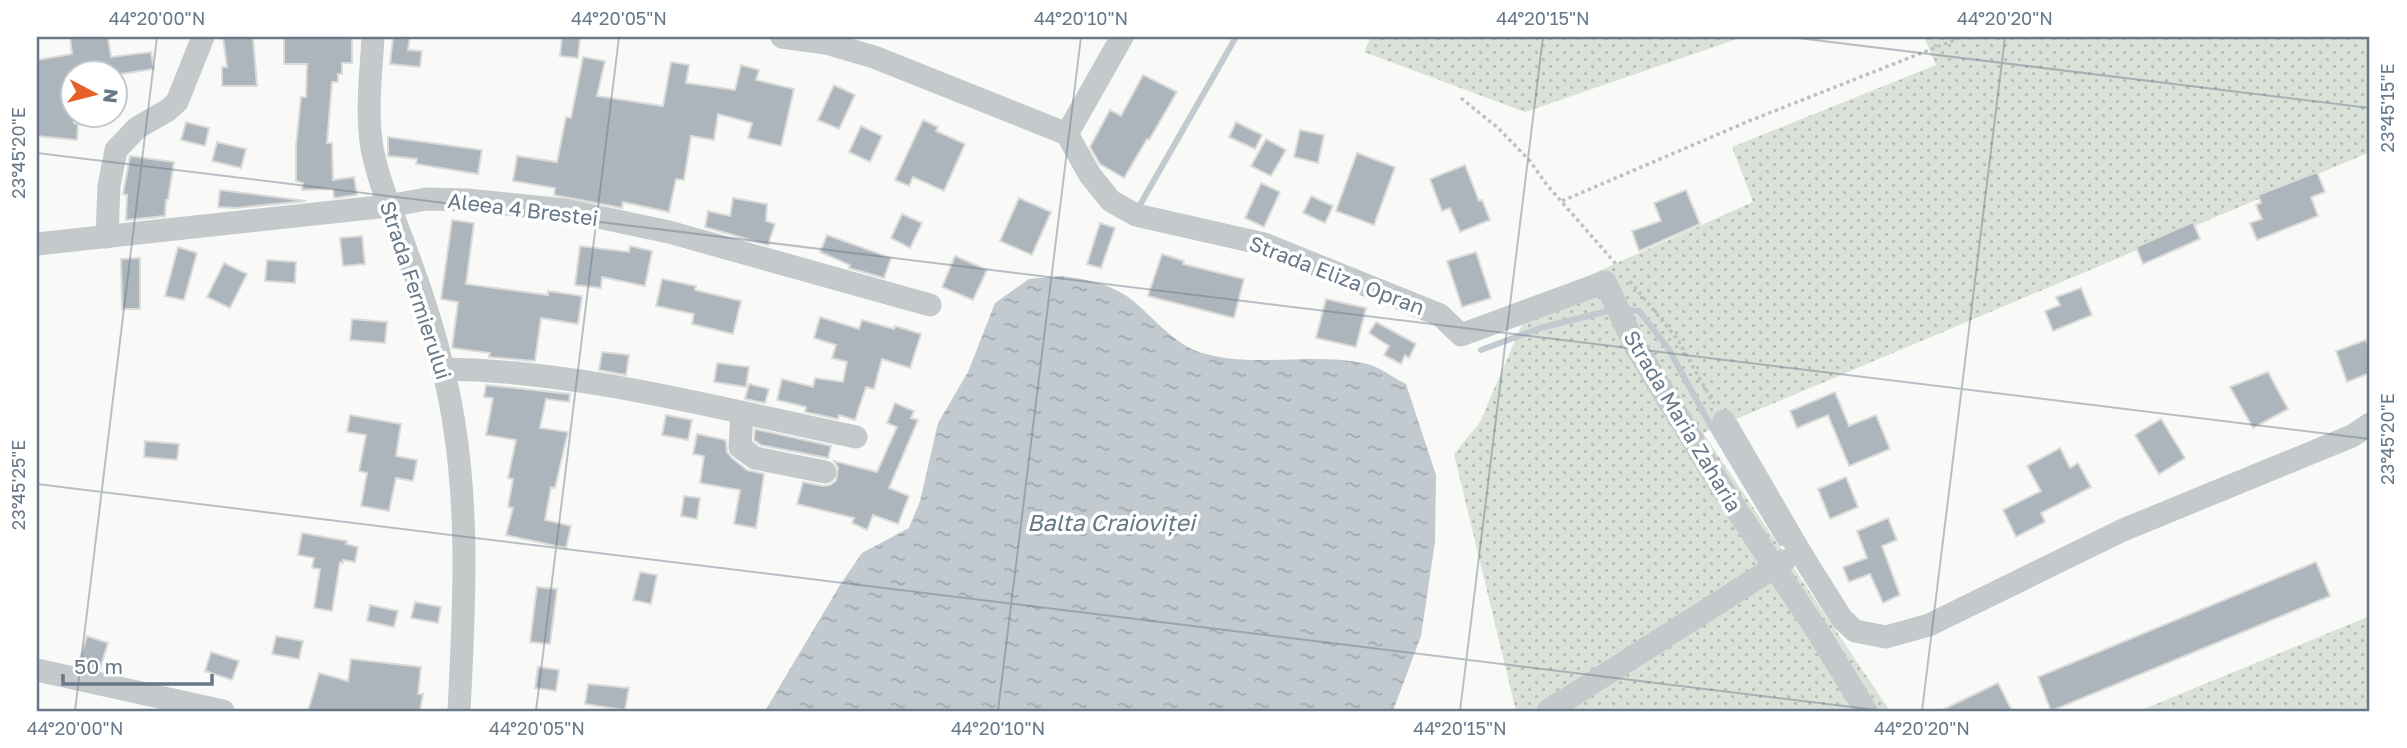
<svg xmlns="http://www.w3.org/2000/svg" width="2407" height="748" font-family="'Golos Text',sans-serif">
  <defs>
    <pattern id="grass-dots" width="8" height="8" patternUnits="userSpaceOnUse" patternTransform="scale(1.75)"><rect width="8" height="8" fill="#dae1d8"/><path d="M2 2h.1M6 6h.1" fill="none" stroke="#b5bbb5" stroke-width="1.8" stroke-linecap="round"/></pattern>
    <pattern id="water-ripples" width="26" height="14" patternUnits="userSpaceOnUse" patternTransform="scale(1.75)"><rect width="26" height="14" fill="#c2cad0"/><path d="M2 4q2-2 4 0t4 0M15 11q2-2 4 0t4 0" fill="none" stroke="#a1a9af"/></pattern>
  </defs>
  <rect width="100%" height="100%" fill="#f9f9f7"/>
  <g fill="url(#grass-dots)">
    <path d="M1371,37H1743L1525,112L1364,52Z"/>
    <path d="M1924,37H2370V152L1703,433L1890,711H1516L1454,454L1480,422L1532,301L1753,202L1732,147L1936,65Z"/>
    <path d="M2370,616V711H2139Z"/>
  </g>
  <path fill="url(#water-ripples)" d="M1062,276C1085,279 1108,283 1128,297C1151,314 1171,342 1199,352C1252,369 1309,352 1363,363C1378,365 1393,378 1406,384L1436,475L1435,542L1421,636L1393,711H765L840,585L862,553L909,528L920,501L938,423L968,372L995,303L1029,279Z"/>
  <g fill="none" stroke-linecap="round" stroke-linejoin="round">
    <g stroke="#c2cad0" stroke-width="6">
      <path d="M1141,203L1236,37"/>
      <path d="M1623,310L1639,311L1668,348L1712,428L1781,543"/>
      <path d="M1481,350L1540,328L1612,310"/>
    </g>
  </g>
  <g fill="#adb5bc" stroke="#dbdbd9" stroke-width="2">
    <path d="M70,37H108L111,57L151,52L154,69L121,74H74V123L78,124L77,140L37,136V60L72,54Z"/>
    <path d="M253,37L257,86H222V67H227L223,38Z"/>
    <path d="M284,37H352V63H342V74H338V82H332L327,143H332L333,180L354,177L357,195L334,198L333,189L302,190L303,183L296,181V146L301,97H306L307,64H284Z"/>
    <path d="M393,37H410L408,50L422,51L420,67L390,64Z"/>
    <path d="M562,37H580L578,58L560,56Z"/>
    <path d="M583,57L605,61L597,96L663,106L671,62L689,65L686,83L735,90L741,65L759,70L756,80L794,89L781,146L748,138L752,123L718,114L714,140L691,136L684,180L676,179L669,212L623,202L622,208L554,195L555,188L513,181L517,156L557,162L566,117L571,118Z"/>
    <path d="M1143,75L1177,92L1149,140L1147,139L1124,178L1100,164L1090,147L1110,110L1121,116Z"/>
    <path d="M834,85L855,95L839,129L818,120Z"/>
    <path d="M923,120L938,127L936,131L965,144L944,191L913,177L909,186L895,180Z"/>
    <path d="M186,122L209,128L205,146L181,140Z"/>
    <path d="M1236,122L1262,135L1255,149L1229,137Z"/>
    <path d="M861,126L882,136L870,162L849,152Z"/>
    <path d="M1300,130L1324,135L1318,163L1294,157Z"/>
    <path d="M388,137L482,150L478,174L416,164L417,159L388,156Z"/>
    <path d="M1266,139L1286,150L1271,176L1251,166Z"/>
    <path d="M217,142L246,149L241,168L212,161Z"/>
    <path d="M1357,153L1395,167L1374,225L1336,211Z"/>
    <path d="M130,156L174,162L168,200H166L165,216L126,220L127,195L123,194Z"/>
    <path d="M1465,165L1479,201L1482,200L1490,220L1460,232L1450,208L1442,211L1430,179Z"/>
    <path d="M2317,172L2325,192L2311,197L2318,216L2257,240L2250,223L2262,219L2256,205L2261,203L2258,195Z"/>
    <path d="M1261,183L1280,192L1264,227L1245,218Z"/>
    <path d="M220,190L306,201L235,208L218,207Z"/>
    <path d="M1686,190L1700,224L1639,251L1632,231L1661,221L1654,203Z"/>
    <path d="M1311,196L1333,206L1325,223L1303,213Z"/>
    <path d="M733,198L767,204L766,221L775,224L768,245L705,227L708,211L730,216Z"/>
    <path d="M1019,198L1051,212L1032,255L1000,241Z"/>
    <path d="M902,214L922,223L910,248L891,238Z"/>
    <path d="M452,220L474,223L466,284L548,295V291L582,296L578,324L541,318L535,361L489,357L490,353L452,348L458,302L441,299Z"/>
    <path d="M2193,222L2200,239L2143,264L2136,247Z"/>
    <path d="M1100,223L1115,228L1101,268L1087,264Z"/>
    <path d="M827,235L891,258L884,278L849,268L850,265L820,252Z"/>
    <path d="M362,236L365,264L343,266L340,238Z"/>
    <path d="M580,246L629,252L630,246L652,251L645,286L602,277L601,288L575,285Z"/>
    <path d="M178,247L197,253L184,300L165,296Z"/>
    <path d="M1476,252L1491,298L1462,307L1447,261Z"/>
    <path d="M1162,254L1184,261L1183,264L1244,279L1234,318L1148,296Z"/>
    <path d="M955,256L987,270L973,300L942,287Z"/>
    <path d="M140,258V309H122L121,259Z"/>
    <path d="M267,260L296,262L295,283L265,281Z"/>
    <path d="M224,263L247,274L230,308L207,297Z"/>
    <path d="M662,279L696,286L695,290L741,301L733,334L692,324L694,314L656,306Z"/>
    <path d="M2081,288L2092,315L2053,331L2045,311L2060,305L2056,297Z"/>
    <path d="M1326,299L1366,308L1356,347L1316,338Z"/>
    <path d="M820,317L859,329L862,320L894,329L895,326L921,334L910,368L882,359L874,389L866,387L855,420L839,415L838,419L805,412L806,407L777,400L782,379L813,387L815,378L843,382L847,362L832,358L836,345L814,338Z"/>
    <path d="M352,319L387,322L385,343L350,340Z"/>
    <path d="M1376,322L1416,344L1409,358L1405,355L1401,364L1384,355L1389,346L1369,333Z"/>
    <path d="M2366,340L2370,352V373L2347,382L2336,351Z"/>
    <path d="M602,352L629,355L626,375L599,370Z"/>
    <path d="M717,363L749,367L746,387L714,382Z"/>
    <path d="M2268,372L2288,409L2253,428L2230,387Z"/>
    <path d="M749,384L769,389L765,403L745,399Z"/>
    <path d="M486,385L570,394L569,402L546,399L540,428L568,432L555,488L551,487L545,520L571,526L566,548L506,535L513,508L508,507L513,479L508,478L516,440L486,435L493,398L484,397Z"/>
    <path d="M1835,392L1849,426L1876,415L1890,449L1849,466L1828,415L1797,428L1790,411Z"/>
    <path d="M895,403L914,411L911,418L918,420L889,488L909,496L898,524L873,515L867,530L852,523L854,518L797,504L803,482L823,486L830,485L836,481L838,468L834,461L877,472L897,427L887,423Z"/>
    <path d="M350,415L401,424L396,456L417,460L413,481L396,478L389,511L361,506L367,473L359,471L366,435L347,432Z"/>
    <path d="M666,415L692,420L688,440L662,435Z"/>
    <path d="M2161,419L2185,458L2159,474L2135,435Z"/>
    <path d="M755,429L831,446L828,458L761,445L754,440Z"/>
    <path d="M697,434L726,440L727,452L732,458L747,470L764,474L756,528L734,524L740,490L700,483L704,456L693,454Z"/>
    <path d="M145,441L179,444L177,460L144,457Z"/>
    <path d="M2060,448L2070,468L2078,463L2091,487L2041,513L2045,522L2016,537L2003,510L2041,491L2027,466Z"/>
    <path d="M1846,477L1858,507L1830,519L1818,489Z"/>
    <path d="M684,496L700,498L697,519L681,516Z"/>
    <path d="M1888,518L1897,540L1882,546L1900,595L1883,603L1870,574L1849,582L1843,567L1867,558L1857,531Z"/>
    <path d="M302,533L347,541L346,544L358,547L355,562L343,560V563L340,562L332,611L314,608L320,569L312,568L314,558L298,555Z"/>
    <path d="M2316,562L2330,596L2051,711L2038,677Z"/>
    <path d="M640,572L657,575L651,604L633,600Z"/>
    <path d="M537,587L557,589L550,644L530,642Z"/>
    <path d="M415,602L441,607L438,623L411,618Z"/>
    <path d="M370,605L398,611L394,627L367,621Z"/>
    <path d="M87,636L108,643L100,669L78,665Z"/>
    <path d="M276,636L303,641L299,659L272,654Z"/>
    <path d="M211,652L239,661L232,680L205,671Z"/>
    <path d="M351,659L421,667L418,694H423L420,711H308L319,673L348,681Z"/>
    <path d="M538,667L559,670L556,691L535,688Z"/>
    <path d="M1998,683L2012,711H1940Z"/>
    <path d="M588,684L629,688L625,710L585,704Z"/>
  </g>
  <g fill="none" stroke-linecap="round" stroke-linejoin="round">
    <g stroke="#bec1c4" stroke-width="3.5" stroke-dasharray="3.5 3.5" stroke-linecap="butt">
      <path d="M1461,98L1498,128L1530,161L1547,185L1616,264"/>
      <path d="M1562,201L1749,121L1962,37"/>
      <path d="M1630,281L1678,340L1714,404"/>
    </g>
    <g stroke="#c4c9cc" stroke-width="23">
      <path d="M373,37C371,74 366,111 372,148C379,185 395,218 407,253C421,290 434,330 443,369C471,480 465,598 459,711"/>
      <path d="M782,37L826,43L874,57L1067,134L1090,175L1111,201L1136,215L1264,244L1440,315L1461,335L1605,282L1636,347L1720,485L1818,632L1866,711"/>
      <path d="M1067,134L1122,37"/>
      <path d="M107,237L109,186L116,150L137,128L168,110L177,102L203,37"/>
      <path d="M37,244L388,206L426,199L467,200L565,210L669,232L930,305"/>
      <path d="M444,369C583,371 720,409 856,437"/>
      <path d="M742,413L740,447L755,458L825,472"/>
      <path d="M1724,421L1800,552L1842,619L1855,631L1886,637L1929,625L2123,530L2352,436L2370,424"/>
      <path d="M37,670L223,711"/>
      <path d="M1548,711L1784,561"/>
    </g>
  </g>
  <path fill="none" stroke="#677888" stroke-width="2" stroke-opacity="0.45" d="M1790,37L2370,108M37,153L2370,439M37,484L1884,711M75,711L157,37M536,711L619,37M998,711L1081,37M1460,711L1543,37M1922,711L2005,37"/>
  <g text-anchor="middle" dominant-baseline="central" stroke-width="7" stroke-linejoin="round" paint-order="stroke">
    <g font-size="21" fill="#677888" stroke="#fff">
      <text transform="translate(523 209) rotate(7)">Aleea 4 Brestei</text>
      <text transform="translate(1337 275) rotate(21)">Strada Eliza Opran</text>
      <text transform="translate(416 290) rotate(72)">Strada Fermierului</text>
      <text transform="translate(1683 421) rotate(59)">Strada Maria Zaharia</text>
    </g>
    <g font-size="23" font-style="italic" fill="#637983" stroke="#fff">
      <text x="1111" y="522">Balta Craioviței</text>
    </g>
  </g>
  <rect width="2407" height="748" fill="none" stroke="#ffffff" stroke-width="77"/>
  <g transform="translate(94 94) rotate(97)"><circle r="33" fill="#ffffff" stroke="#c2c9cf" stroke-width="2"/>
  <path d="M0-5L12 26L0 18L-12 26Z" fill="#e85f28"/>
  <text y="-10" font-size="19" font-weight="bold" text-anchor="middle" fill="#677888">N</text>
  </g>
  <path d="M63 674v10h149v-10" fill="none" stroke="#677888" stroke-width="3.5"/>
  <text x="74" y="674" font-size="21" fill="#677888" stroke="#ffffff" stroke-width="5" paint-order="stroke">50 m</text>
  <rect x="38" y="38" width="2330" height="672" fill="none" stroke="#677888" stroke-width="2.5"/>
  <g font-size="18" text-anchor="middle" fill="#677888">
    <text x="157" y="25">44°20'00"N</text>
    <text x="619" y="25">44°20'05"N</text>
    <text x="1081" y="25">44°20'10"N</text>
    <text x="1543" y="25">44°20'15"N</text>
    <text x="2005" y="25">44°20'20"N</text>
    <text transform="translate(2388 108) rotate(-90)" y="6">23°45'15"E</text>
    <text transform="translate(19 153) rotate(-90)" y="6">23°45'20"E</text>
    <text transform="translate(2388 439) rotate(-90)" y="6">23°45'20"E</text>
    <text transform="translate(19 485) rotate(-90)" y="6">23°45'25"E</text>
    <text x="75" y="735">44°20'00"N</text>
    <text x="537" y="735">44°20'05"N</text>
    <text x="998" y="735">44°20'10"N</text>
    <text x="1460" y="735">44°20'15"N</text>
    <text x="1922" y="735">44°20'20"N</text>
  </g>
</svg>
